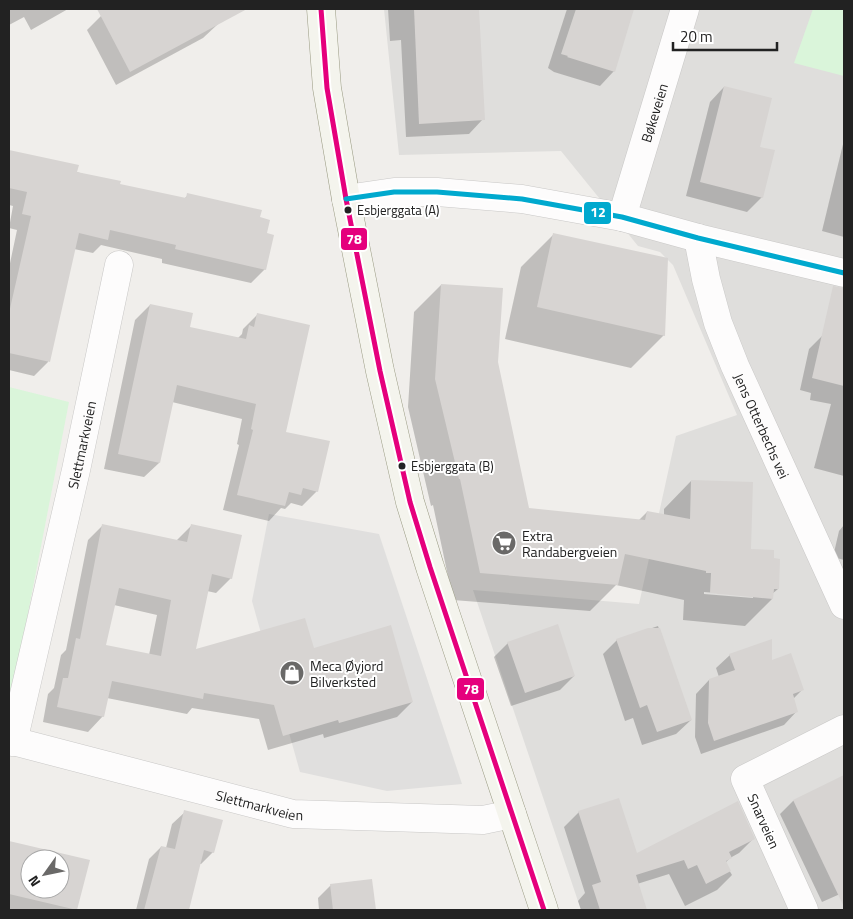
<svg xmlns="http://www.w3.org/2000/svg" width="853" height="919" font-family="'Titillium Web',sans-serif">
  <rect width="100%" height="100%" fill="#f0eeeb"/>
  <path fill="#dfdedc" d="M384,9H844V910H581L473,590L639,604L676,436L737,415L673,265L660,252L638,246L561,151L399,155Z"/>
  <g fill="#daf5da">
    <path d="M813,9H844V76L794,63Z"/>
    <path d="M9,387L69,402L10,706H9Z"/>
  </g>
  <path fill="#e0dfde" d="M269,514L379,534L462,784L387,791L300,772L252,601Z"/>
  <g fill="#0003" fill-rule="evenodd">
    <path d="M9,9H68L31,30L24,17L9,25Z"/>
    <path d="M114,9H209L218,24L203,38L116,85L87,30L101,16Z"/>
    <path d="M388,9H478L483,119L469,134L406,137L401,40L390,41Z"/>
    <path d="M567,9H633L614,71L600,86L554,72L548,68Z"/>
    <path d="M724,87L758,148L762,197L747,212L686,196L710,102Z"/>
    <path d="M844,140V237L822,231Z"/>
    <path d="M12,152L119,185L184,199L188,195L259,218L266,234L265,269L251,283L162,263V259L101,245L93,253L74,249L48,362L34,376L9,370V268L17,230L9,228L13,206L9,205V155Z"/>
    <path d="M553,235L664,335L631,368L505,339L521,267Z"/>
    <path d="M441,285L497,362L528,509L638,521L647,512L664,515V509L691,481L749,550L778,589L772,594V599L745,626L683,620L684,600L616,585L590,611L453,600L433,505L431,506L408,407L414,312ZM704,592L753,596V598L704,594Z"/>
    <path d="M150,305L188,328L238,338L242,334L243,329L258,314L285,433L317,491L302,506L291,503L285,509L281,508L269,521L223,510L239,445L237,444L242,419L172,402L159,463L144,477L104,469L135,320Z"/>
    <path d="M822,336L844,341V476L814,468L831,404L810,400L811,393L800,390L809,349Z"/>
    <path d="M103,525L176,541L192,525L231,578L216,593L207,591L194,651L313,649L412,702L397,717L324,738L323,734L268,750L259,719L192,708L187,714L107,698L103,716L88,732L43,722L48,694L54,688L61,655L66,650L88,540ZM114,605L157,615L149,655L105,646Z"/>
    <path d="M844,525V560L833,557L839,531Z"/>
    <path d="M658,626L691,720L676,734L642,745L633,718L625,721L603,654L617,640Z"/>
    <path d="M508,643L574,676L560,690L511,706L494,657Z"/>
    <path d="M730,655L770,661L802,690L793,699L797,711L784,725L701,754L695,737L696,694L709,680L719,677L716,668Z"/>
    <path d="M833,782L844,804V903L840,894L822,902L780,814L793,801Z"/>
    <path d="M185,812L213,852L201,864H199L187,910H136L149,859L161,847L166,848L172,824Z"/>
    <path d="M579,812L636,854L753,839L739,853L730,858L725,863L732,875L717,890L685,906L669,874L637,884L646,910H581L578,901L585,893L564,827Z"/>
    <path d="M9,842L88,861L76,910H9ZM30,859H60V889H30Z"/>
    <path d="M360,881L363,910H319L318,898L331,885Z"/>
  </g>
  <g fill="#d7d4d2" fill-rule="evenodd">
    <path d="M97,9H247L130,72Z"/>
    <path d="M414,9H479L485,120L419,124Z"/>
    <path d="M576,9H634L615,72L567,57L568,56L561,54Z"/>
    <path d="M724,86L772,98L760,147L775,150L763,198L700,182Z"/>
    <path d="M9,150L79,165L77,172L121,181L120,184L186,198L187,193L262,210L260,217L270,220L267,233L274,235L266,270L175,249L176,245L110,230L108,240L79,233L50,362L9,353V313L31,216L22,214L27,192L9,188Z"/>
    <path d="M553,233L668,258L665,336L537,307Z"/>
    <path d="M441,284L503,288L498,362L529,508L645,520L647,511L690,519L691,480L753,482L751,549L774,550V558L780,559L779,589H774L773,599L710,593L711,573H706V571L625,554L618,585L480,573L460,479H459L435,379Z"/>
    <path d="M833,286L844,288V386L812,378Z"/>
    <path d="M150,304L193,313L190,327L246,339L249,325L254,327L257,313L310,325L286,432L330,441L318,492L303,488L301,495L289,492L285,506L237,495L253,430L251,429L256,404L177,385L160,463L118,454Z"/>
    <path d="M102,524L187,542L191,524L242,535L232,579L212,574L196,649L305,618L314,648L391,625L413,702L339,723L338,720L283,736L274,705L204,693L203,699L112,681L104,717L57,707L63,678H68L76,638L80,639ZM119,588L171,600L161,656L106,645Z"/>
    <path d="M558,624L575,676L525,693L507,642Z"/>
    <path d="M648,628H660L692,720L657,732L647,705L640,708L616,639Z"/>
    <path d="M772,639V660L791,653L804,690L793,694L798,712L714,741L708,723L709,679L735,670L729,654Z"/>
    <path d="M844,775V907L793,800Z"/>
    <path d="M619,798L637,853L738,801L755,839L729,852L732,858L726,861L731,871L706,884L697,865L688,869L684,860L636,875L647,910H600L592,885L601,882L578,811Z"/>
    <path d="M184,810L223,820L214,853L204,850L189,910H144L161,846L175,849Z"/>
    <path d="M9,841L90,860L77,910L9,894ZM30,859H60V889H30Z"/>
    <path d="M372,879L376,910H333L330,884Z"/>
  </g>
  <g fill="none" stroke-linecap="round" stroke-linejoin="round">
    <defs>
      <g id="minor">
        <path d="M346,199L394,192H437L522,199L622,217L698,238L844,273"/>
        <path id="s1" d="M622,217L685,9"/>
        <path id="s2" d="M698,238L706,279L718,323L735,366L844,605"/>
        <path id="s3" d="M9,740L293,814L483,820L512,814"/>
        <path id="s4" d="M13,742L76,470L119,265"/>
        <path d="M804,910L745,779L844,729"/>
      </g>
      <path id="secondary" d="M321,9L327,88L346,199L380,371L410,502L430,567L544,910"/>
    </defs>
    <use href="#minor" stroke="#c9c8c7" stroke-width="29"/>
    <use href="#secondary" stroke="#999a82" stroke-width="29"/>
    <use href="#minor" stroke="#fdfcfc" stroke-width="28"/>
    <use href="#secondary" stroke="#f4f4ed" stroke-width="28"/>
    <defs>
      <path id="bus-1" d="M321,9L327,88L346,199L380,371L410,502L430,567L544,910"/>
      <path id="bus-2" d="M346,199L394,192H437L522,199L622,217L698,238L844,273"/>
    </defs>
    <use href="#bus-1" stroke="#fff" stroke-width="9"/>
    <use href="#bus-2" stroke="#fff" stroke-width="9"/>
    <use href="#bus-1" stroke="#e5007d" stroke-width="5"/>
    <use href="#bus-2" stroke="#00a9ce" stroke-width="5"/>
  </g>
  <defs>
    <symbol id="supermarket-disc" viewBox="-11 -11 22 22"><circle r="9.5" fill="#6a6968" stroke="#fff"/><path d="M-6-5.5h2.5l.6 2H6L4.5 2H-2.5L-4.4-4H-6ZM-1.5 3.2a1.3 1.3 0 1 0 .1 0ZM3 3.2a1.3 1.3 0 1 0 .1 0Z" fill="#fff"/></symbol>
    <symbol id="shop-disc" viewBox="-11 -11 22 22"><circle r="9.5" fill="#6a6968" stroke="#fff"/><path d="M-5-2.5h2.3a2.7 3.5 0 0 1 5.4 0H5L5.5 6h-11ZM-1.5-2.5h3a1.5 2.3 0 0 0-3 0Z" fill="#fff"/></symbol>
  </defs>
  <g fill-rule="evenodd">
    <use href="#supermarket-disc" x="490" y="529" width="28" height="28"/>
    <use href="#shop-disc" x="278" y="659" width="28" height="28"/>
  </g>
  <g fill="#222" stroke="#fff" stroke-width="2">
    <circle cx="348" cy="210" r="4.5"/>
    <circle cx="402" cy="466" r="4.5"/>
  </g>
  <g text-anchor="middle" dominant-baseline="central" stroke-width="4" stroke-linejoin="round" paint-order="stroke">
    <g font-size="13" fill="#222" stroke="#fff" text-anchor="start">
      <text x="357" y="210">Esbjerggata (A)</text>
      <text x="411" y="466">Esbjerggata (B)</text>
    </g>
    <g font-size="14" fill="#222" stroke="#fff">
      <text stroke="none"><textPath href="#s1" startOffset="109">Bøkeveien</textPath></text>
      <text stroke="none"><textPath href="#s2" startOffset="199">Jens Otterbechs vei</textPath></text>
      <text stroke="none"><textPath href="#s4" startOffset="305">Slettmarkveien</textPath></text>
      <text stroke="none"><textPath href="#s3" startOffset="259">Slettmarkveien</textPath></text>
      <text transform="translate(764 821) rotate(66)">Snarveien</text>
    </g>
    <g font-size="14" fill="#222" stroke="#fff" text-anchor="start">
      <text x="522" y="535">Extra<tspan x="522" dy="16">Randabergveien</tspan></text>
      <text x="310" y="665">Meca Øyjord<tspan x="310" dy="16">Bilverksted</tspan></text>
    </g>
  </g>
  <g stroke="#fff" stroke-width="2">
    <rect x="583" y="201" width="29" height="24" rx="5" fill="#00a9ce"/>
    <rect x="340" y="227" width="28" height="24" rx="5" fill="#e5007d"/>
    <rect x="456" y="677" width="29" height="24" rx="5" fill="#e5007d"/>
  </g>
  <g font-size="14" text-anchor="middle" font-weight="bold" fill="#fff">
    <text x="598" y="217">12</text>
    <text x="354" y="244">78</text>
    <text x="471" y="694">78</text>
  </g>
  <rect width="853" height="919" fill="none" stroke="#222222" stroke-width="20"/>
  <g transform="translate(45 874) rotate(237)"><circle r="24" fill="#ffffff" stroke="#a7a7a7"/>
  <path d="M0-4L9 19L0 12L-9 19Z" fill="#6a6968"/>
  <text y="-8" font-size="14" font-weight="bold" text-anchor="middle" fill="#222222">N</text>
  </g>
  <path d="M673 42v8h104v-8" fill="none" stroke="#222222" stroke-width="2.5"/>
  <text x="680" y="42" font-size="15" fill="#222222" stroke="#ffffff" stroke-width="4" paint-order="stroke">20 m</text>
</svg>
